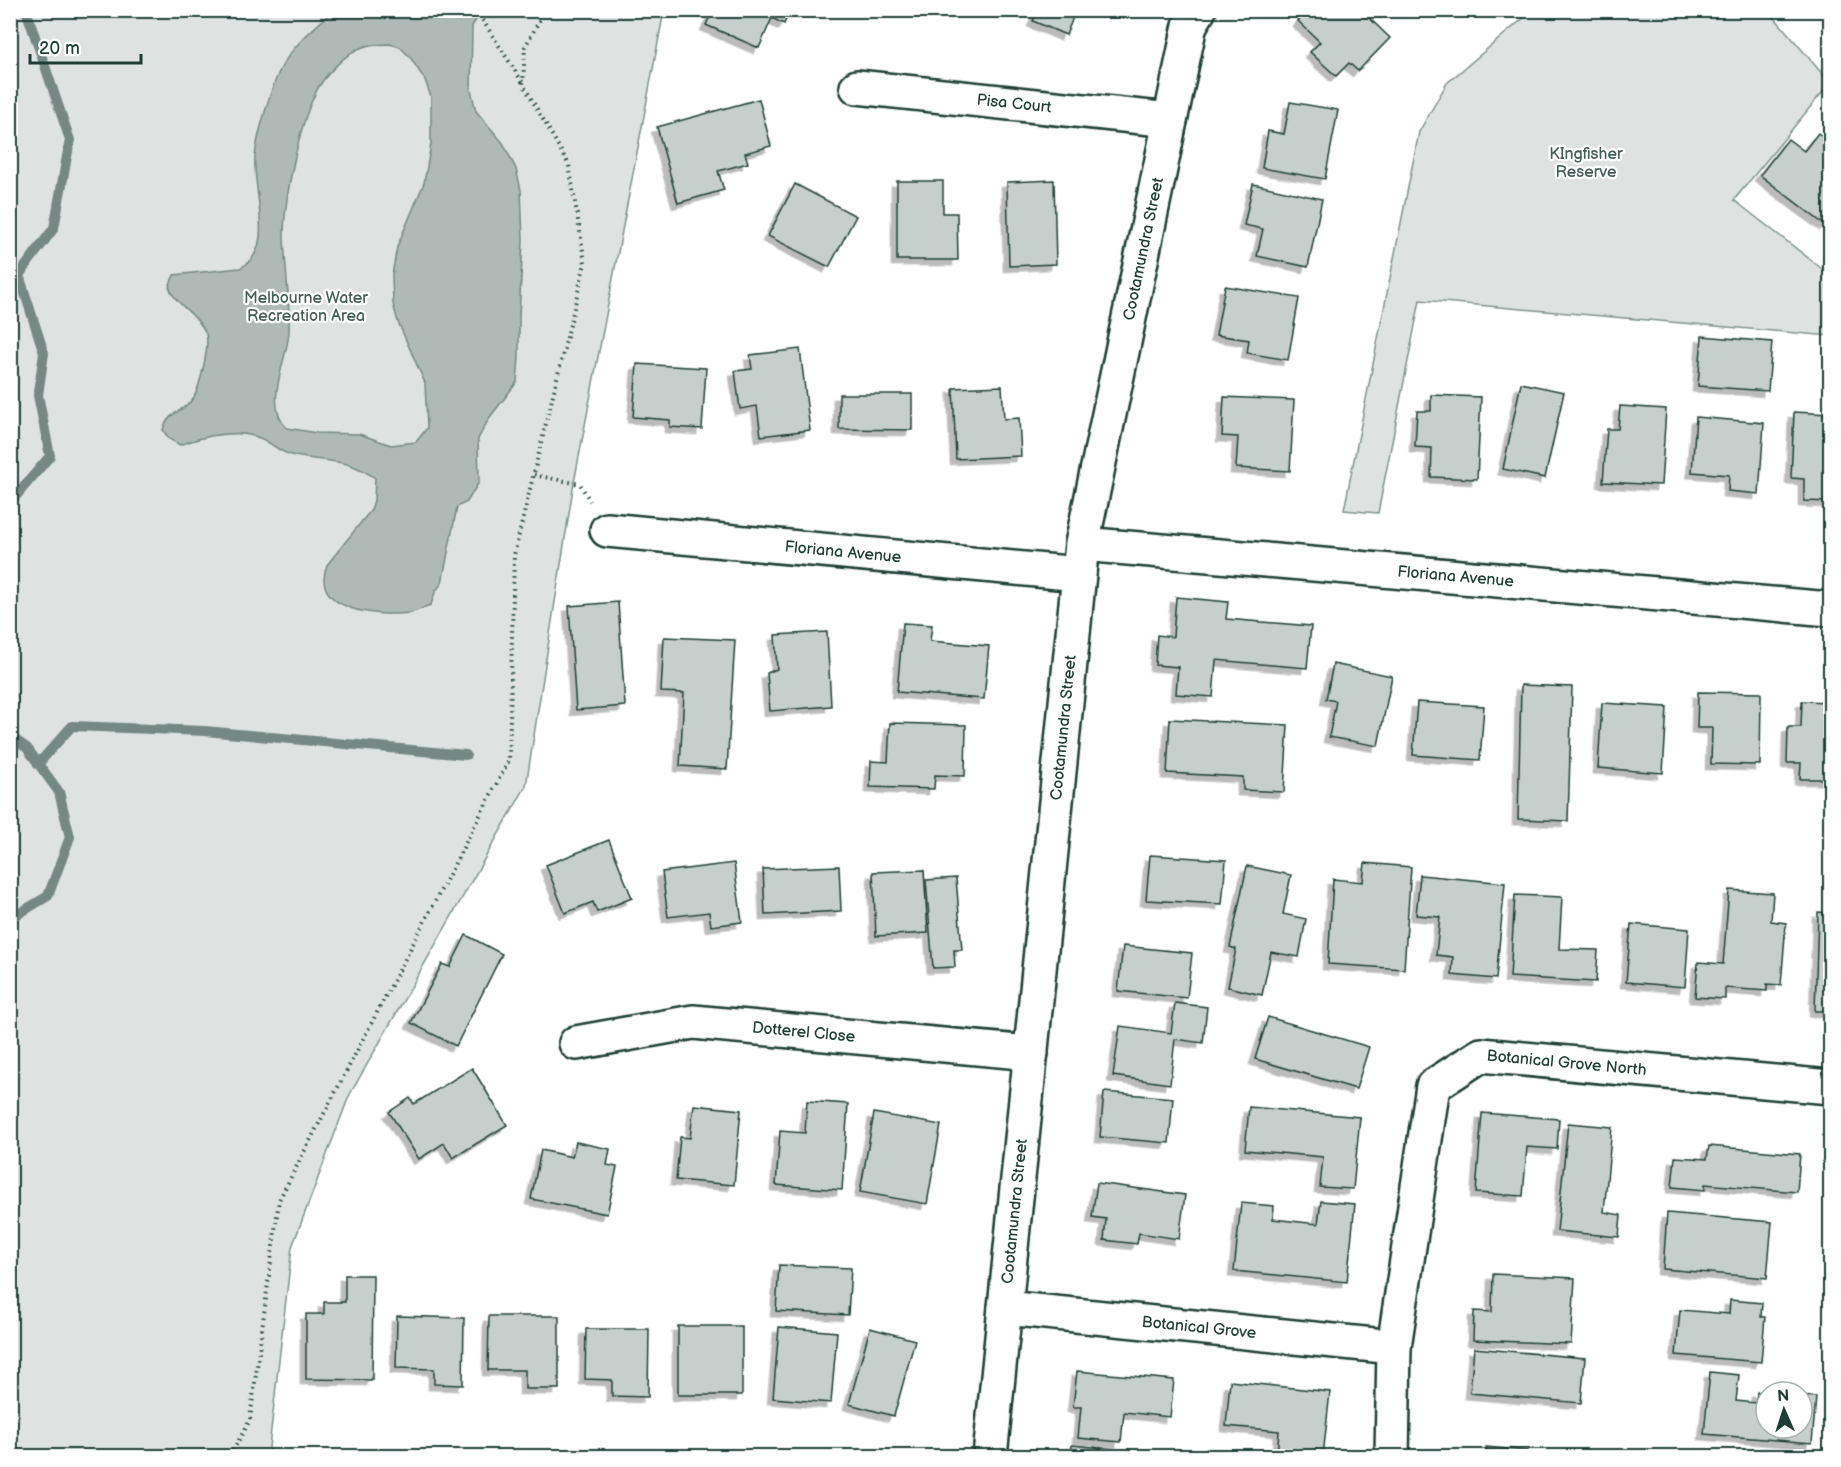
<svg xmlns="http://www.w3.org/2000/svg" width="1841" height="1467" font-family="'Balsamiq Sans',sans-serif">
  <defs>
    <filter id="shadow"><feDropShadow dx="-5.5" dy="5.5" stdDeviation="0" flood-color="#0004"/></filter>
  </defs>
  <rect width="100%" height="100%" fill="#fff"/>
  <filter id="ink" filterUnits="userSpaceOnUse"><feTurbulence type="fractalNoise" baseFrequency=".0167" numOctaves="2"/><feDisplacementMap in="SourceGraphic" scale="12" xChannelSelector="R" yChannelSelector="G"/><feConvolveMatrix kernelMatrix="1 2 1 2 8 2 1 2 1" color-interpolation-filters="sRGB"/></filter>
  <g filter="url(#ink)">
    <g fill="#dee3e2" stroke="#7e908b" stroke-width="1.5">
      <path d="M10,11H664L573,488L526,786L349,1096L292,1247L268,1456H11Z"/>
      <path d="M1532,11H1769L1830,83L1734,200L1830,275V336L1420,300L1378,513L1344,510L1419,132L1447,83Z"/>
    </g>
    <path fill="#afbab7" stroke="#758883" stroke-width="1.5" fill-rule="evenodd" d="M333,11H482L472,26L471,90L476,111L503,143L516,169L521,190L523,240L519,316V358L517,382L490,417L478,439L479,482L467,502L457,507L442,583L435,592L431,605C424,607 416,612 409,613C378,617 309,611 327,565L371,510L374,500L375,478C346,457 328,463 295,456C279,453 275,445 262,439C239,428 203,436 180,445L169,439L163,430C168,411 185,412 194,397C200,386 210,345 206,334C198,314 176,306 169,287L174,275L240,268C277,252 252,188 255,157C257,136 271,87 281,68C292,46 315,27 333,11ZM390,44L400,47L410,57L425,80L431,97V144L424,183L397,247L392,275L393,304L398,322L425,383L427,428L416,442L391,445L359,434L317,433L287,428C263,405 287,361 289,332C290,300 285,268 284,236C284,200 299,126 315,94C322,78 346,52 363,47C371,44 382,45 390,44Z"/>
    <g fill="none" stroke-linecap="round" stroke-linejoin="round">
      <g stroke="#758883" stroke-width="10">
        <path d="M10,503L50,456L38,395L44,353L19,275L54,228L70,140L26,10"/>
        <path d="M10,736L27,748L59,792L70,837L48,896L10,919"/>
        <path d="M38,764L72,726L205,731L466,755"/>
      </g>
    </g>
    <g fill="#c7cfcc" stroke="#1f3d34" stroke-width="1.5" filter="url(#shadow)">
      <path d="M713,10H790L784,24L772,18L759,48L706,25Z"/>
      <path d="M1038,10H1076L1066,35L1033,21Z"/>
      <path d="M1307,10H1361L1390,38L1358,71L1349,63L1336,76L1310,52L1320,42L1298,21Z"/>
      <path d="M759,99L771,146L745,153L748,163L718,171L724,190L678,203L657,127Z"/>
      <path d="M1290,102L1338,110L1325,179L1262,168L1268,131L1284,134Z"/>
      <path d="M1818,133L1830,143V218L1825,225L1760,175L1788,139L1804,151Z"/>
      <path d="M1054,180L1056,264L1009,266L1007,182Z"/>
      <path d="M897,181H943V213H957L958,260H897Z"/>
      <path d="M795,184L856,216L829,267L768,236Z"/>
      <path d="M1253,184L1322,199L1308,267L1257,256L1263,229L1244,225Z"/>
      <path d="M1225,286L1299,298L1288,360L1247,353L1249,340L1216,335Z"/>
      <path d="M1702,336L1772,342L1768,391L1698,386Z"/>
      <path d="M800,349L810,430L761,436L757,406L740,409L735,371L752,369L750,355Z"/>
      <path d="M637,364L706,368L702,429L670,427V420L633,417Z"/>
      <path d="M1521,383L1564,392L1545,478L1503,469Z"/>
      <path d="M1002,386L1004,419L1019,418L1021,456L956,459L953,388Z"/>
      <path d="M839,394H912V430L839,429Z"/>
      <path d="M1431,395L1481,397L1477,479L1431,477L1432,448L1415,447L1417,411H1431Z"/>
      <path d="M1224,397L1294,400L1290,471L1236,468L1238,437L1222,436Z"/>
      <path d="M1620,406L1666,409L1661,485L1603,482L1607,429H1618Z"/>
      <path d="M1794,412L1830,414V502L1804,501V479L1791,478Z"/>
      <path d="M1696,417L1764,423L1759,494L1728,491L1729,475L1692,472Z"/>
      <path d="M1176,597L1228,602L1226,619L1311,626L1307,668L1216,660L1213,697L1176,694L1178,667L1155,665L1157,635L1173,637Z"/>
      <path d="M618,602L625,706L576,710L569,606Z"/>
      <path d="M903,623L932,625L930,641L989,646L984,699L897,692Z"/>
      <path d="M827,632L831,706L770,711L767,673L777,669L775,635Z"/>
      <path d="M664,637L735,640L727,769L680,766L684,693L661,692Z"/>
      <path d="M1333,664L1392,676L1378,746L1329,737L1336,701L1326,699Z"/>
      <path d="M1521,685L1572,687L1568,821L1518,819Z"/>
      <path d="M1698,692L1761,693L1760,765L1711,764L1712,728H1697Z"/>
      <path d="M1802,701L1830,702V779H1800L1801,763H1787L1788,727H1801Z"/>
      <path d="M1417,702L1484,706L1480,760L1413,755Z"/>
      <path d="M1602,703L1667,707L1663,773L1598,768Z"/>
      <path d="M1170,719L1288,725L1284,792L1243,790V777L1167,773Z"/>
      <path d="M890,723L966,725L965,776L935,775L934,789L870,787L871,761L888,762Z"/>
      <path d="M609,840L632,898L597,912L593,902L565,913L546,865Z"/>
      <path d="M1150,855L1226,860L1222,904L1146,900Z"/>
      <path d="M734,863L742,922L711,926L709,912L668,917L662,872Z"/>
      <path d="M1365,863L1411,867L1404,969L1328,964L1333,879L1363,882Z"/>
      <path d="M839,866L841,911L765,915L763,869Z"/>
      <path d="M1247,866L1291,875L1283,914L1306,919L1299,957L1271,952L1262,995L1228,987L1236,949L1230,947Z"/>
      <path d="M924,870L928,933L876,936L873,872Z"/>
      <path d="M1420,875L1505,883L1496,979L1452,975L1453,957L1436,955L1440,917L1416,915Z"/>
      <path d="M956,878L962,950H954L955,967L933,968L926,880Z"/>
      <path d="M1729,890L1773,893L1771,921L1786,923L1781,985L1767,984V991L1725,988V999L1695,997L1698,962L1723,964Z"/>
      <path d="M1515,895L1562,897L1559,949L1598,950L1596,982L1510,977Z"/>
      <path d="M1818,912L1830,913V1011H1815Z"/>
      <path d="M1631,924L1689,929L1685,987L1626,982Z"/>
      <path d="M466,935L502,954L456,1046L411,1023L442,964L450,967Z"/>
      <path d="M1123,946L1192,953L1187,998L1118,991Z"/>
      <path d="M1175,1003L1207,1007L1203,1043L1175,1039L1170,1084L1113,1076L1120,1026L1171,1033Z"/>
      <path d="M1268,1017L1369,1047L1356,1089L1255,1059Z"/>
      <path d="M472,1068L507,1125L453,1158L444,1143L419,1159L389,1112L410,1098L414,1104Z"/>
      <path d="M1104,1092L1173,1098L1169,1143L1100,1137Z"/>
      <path d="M807,1101L848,1104L842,1190L776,1185L780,1131L805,1133Z"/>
      <path d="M694,1105L741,1110L734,1185L676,1180L680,1137L690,1138Z"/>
      <path d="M1249,1107L1360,1117L1353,1189L1320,1187L1323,1157L1245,1150Z"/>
      <path d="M874,1113L941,1125L927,1204L860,1192Z"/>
      <path d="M1482,1113L1559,1119L1557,1149L1527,1147L1523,1196L1476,1193Z"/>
      <path d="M1568,1123L1612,1127L1604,1212L1621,1215L1619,1237L1557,1231Z"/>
      <path d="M576,1142L610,1149L607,1165L617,1167L607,1214L531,1199L541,1150L572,1157Z"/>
      <path d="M1709,1146L1800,1154L1797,1192L1705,1184V1190L1672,1187L1675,1157L1707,1159Z"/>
      <path d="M1097,1183L1185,1195L1179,1239L1139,1233L1137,1244L1104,1240L1106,1219L1092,1217Z"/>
      <path d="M1321,1201L1355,1204L1347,1282L1234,1271L1241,1203L1274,1206L1273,1219L1318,1224Z"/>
      <path d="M1667,1213L1772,1222L1767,1278L1663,1269Z"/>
      <path d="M779,1265L851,1268L848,1315L776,1311Z"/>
      <path d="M1493,1274L1575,1278L1571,1344L1473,1340L1474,1311L1492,1312Z"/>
      <path d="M345,1275H373L372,1380L306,1379V1314H324V1302H345Z"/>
      <path d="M1730,1300L1762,1303L1761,1317H1765L1761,1362L1676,1355L1680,1310L1729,1314Z"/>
      <path d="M397,1316L464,1318L463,1385L434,1384V1369L396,1368Z"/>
      <path d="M489,1316H559V1389H525V1370H488Z"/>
      <rect x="678" y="1326" width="64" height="69"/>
      <path d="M779,1327L837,1332L831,1403L773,1398Z"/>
      <path d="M870,1328L915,1340L894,1416L849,1404Z"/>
      <path d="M586,1329H649L648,1397L612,1396V1380L585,1379Z"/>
      <path d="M1474,1348L1585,1358L1581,1403L1470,1393Z"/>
      <path d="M1077,1371L1174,1380L1170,1417L1124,1412L1121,1442L1078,1438L1081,1407H1073Z"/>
      <path d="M1710,1372L1739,1375L1736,1401L1756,1403L1757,1392H1766V1428H1802V1396L1816,1397L1812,1443L1704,1434Z"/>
      <path d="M1230,1381L1330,1392L1323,1456H1277L1279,1431L1226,1426Z"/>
      <path d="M1072,1445L1112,1449L1111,1456H1071Z"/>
      <path d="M1486,1447L1528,1451V1456H1486Z"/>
      <path d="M1554,1452L1592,1455V1456H1553Z"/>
    </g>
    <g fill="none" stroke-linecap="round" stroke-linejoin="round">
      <defs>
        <g id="street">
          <path id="s1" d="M857,87L1170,120"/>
          <path id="s2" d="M607,530L1079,574"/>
          <path id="s3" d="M1082,544L1830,609"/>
          <path id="s4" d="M576,1043L693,1022L1031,1053"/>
          <path id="s5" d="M1005,1308L1394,1347"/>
          <path id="s6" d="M990,1456L1082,544L1190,25L1199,10"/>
          <path id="s7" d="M1392,1456L1394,1347L1433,1086L1481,1055L1830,1087"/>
        </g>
      </defs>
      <use href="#street" stroke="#1f3d34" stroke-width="38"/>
      <g stroke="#1f3d34" stroke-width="4" stroke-dasharray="1.5 4.5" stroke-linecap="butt">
        <path d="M476,10L523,83"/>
        <path d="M534,475L580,484L590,501"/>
        <path d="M230,1456L250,1420L279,1200L509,760L514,555L585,263L569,165L523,84L525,47L545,10"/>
      </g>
      <use href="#street" stroke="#fff" stroke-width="33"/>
    </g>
  </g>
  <g text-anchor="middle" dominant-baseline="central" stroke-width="4.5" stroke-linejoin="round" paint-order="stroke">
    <g font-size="16" fill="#1f3d34" stroke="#fff">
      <text stroke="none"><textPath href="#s1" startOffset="158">Pisa Court</textPath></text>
      <text stroke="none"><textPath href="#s6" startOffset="1218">Cootamundra Street</textPath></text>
      <text stroke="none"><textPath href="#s2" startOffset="237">Floriana Avenue</textPath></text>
      <text stroke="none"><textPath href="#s3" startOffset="375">Floriana Avenue</textPath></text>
      <text stroke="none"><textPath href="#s6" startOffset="732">Cootamundra Street</textPath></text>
      <text stroke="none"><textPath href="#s4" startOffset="230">Dotterel Close</textPath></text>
      <text stroke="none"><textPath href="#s7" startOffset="516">Botanical Grove North</textPath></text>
      <text stroke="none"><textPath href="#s6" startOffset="246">Cootamundra Street</textPath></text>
      <text stroke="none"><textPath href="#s5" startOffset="195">Botanical Grove</textPath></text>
    </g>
    <g font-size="16" fill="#455e57" stroke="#fff">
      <text x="1586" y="154">KIngfisher<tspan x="1586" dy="18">Reserve</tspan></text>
      <text x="306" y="298">Melbourne Water<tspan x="306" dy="18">Recreation Area</tspan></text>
    </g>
  </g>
  <rect width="1841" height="1467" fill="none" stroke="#fff" stroke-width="36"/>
  <rect x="18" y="18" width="1805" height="1431" fill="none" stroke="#1f3d34" stroke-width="2" filter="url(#ink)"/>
  <g transform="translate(1784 1410) rotate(357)"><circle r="28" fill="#ffffff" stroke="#a5b1ae" stroke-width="1.5"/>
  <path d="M0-4.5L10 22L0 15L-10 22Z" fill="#1f3d34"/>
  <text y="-9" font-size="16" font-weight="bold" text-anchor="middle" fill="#1f3d34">N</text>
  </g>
  <path d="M30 54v9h111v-9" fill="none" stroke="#1f3d34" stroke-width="3"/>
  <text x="39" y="54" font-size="18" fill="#1f3d34" stroke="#ffffff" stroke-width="4.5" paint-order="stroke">20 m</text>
</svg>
